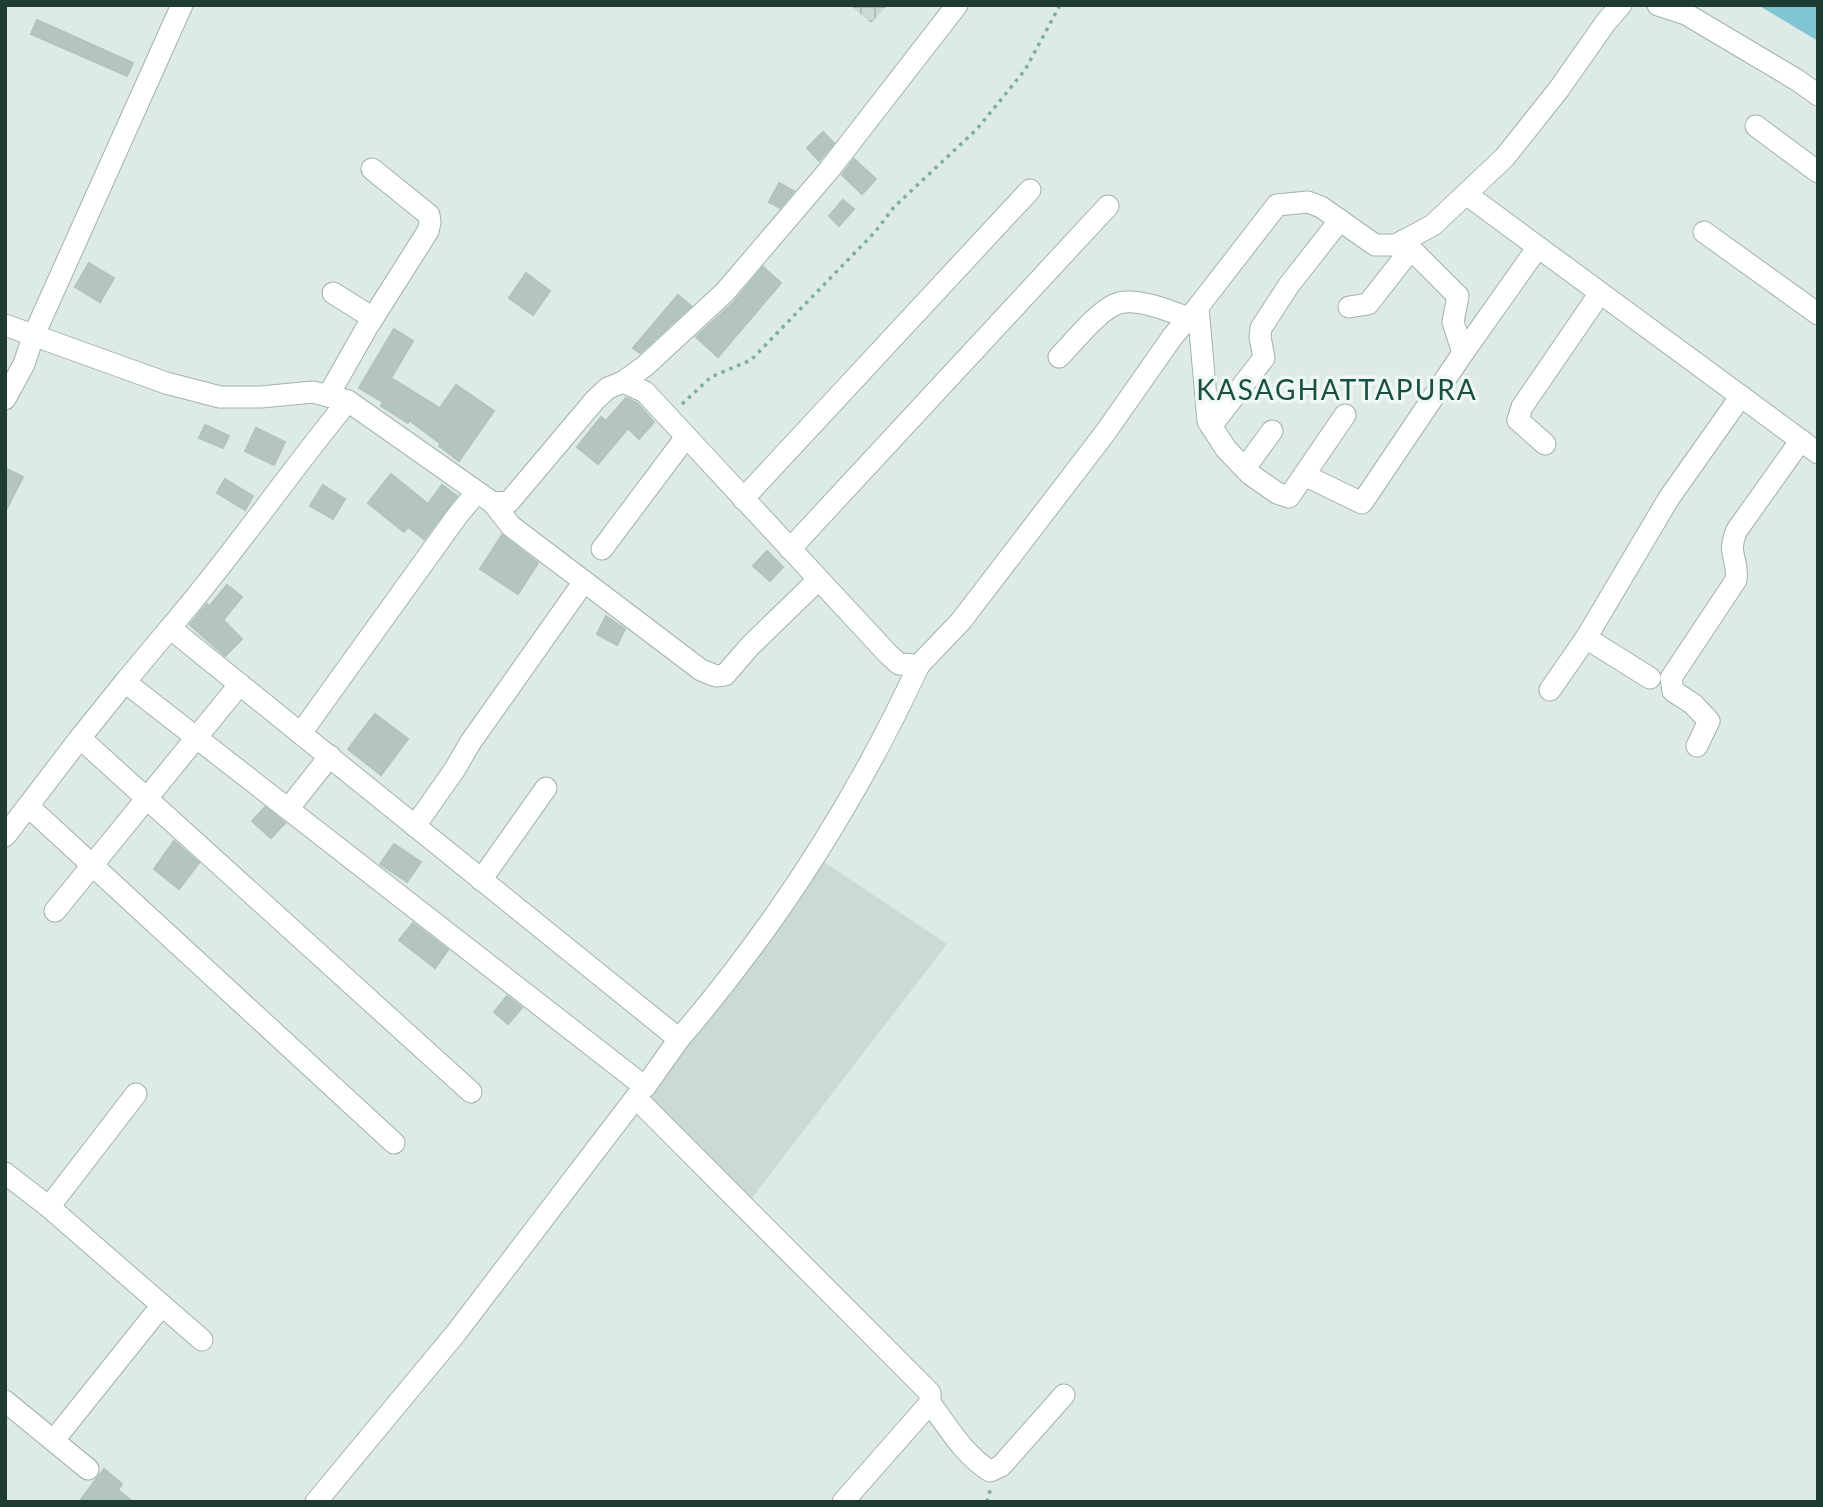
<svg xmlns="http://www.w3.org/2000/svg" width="1823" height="1507" font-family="Lato,sans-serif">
  <defs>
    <pattern id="industrial-grid" width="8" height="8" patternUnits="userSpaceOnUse" patternTransform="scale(1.75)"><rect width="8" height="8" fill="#ccdad4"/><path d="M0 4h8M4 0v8" fill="none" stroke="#afbcb7"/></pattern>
  </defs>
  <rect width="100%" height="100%" fill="#deeae5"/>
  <path fill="#ccdad4" d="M824,862L947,944L748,1203L649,1099Z"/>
  <path fill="url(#industrial-grid)" d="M850,5H888L871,23Z"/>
  <path fill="#81c4d4" d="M1758,5H1818V41Z"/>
  <g fill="#b3c5be" stroke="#b0c4bd" stroke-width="2">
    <path d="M37,20L133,63L127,76L31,34Z"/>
    <path d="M823,132L834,143L819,161L807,148Z"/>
    <path d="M854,159L876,179L862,194L842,175Z"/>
    <path d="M779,183L794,191L780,208L769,202Z"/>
    <path d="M843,200L854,209L839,226L829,216Z"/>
    <path d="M89,263L114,278L100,302L75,287Z"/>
    <path d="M763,267L781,283L718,357L696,337L734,302Z"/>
    <path d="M526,273L550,291L533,315L509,298Z"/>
    <path d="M678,295L691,306L640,353L633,348Z"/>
    <path d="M394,329L413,341L391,378L440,408L456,385L494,411L459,461L439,446L441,444L409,420L408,423L381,406L383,402L359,388Z"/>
    <path d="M626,398L637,403L654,422L639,439L628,428L598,464L577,447L601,417L606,421Z"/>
    <path d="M205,425L229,436L223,448L199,438Z"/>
    <path d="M256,428L285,442L274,465L245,451Z"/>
    <path d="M5,468L23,477L5,512Z"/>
    <path d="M391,474L428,504L442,485L457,496L424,539L408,527L404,532L368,503Z"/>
    <path d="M225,479L253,496L245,510L217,493Z"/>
    <path d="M323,485L345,499L333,519L310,506Z"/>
    <path d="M502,535L538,563L518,594L480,569Z"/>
    <path d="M767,551L783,567L770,581L753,566Z"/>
    <path d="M227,585L242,597L223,620L242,639L225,656L190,625L207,604L209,607Z"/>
    <path d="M606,616L625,629L617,645L597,634Z"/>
    <path d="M375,714L408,739L381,775L348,749Z"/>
    <path d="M265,807L285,823L271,838L252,821Z"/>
    <path d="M174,841L199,863L179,889L154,869Z"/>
    <path d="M394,844L421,862L407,882L380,864Z"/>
    <path d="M413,923L448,950L435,968L399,940Z"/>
    <path d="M507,996L522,1008L508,1024L494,1012Z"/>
    <path d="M104,1469L122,1484L118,1490L133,1502H79Z"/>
  </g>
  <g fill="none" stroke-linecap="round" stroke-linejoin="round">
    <defs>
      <g id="minor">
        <path d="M1658,5L1686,14L1797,80L1818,95"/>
        <path d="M1756,126L1818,172"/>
        <path d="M1466,194L1818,453"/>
        <path d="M1704,232L1818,314"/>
        <path d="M1403,241L1458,296L1453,322L1463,353"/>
        <path d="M333,293L373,318"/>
        <path d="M1198,307L1208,421L1226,449L1250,474L1277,493L1289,497L1304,475L1362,503L1463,353L1538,247"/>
        <path d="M1349,307L1368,304L1411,249"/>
        <path d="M5,325L166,383L220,397H261L313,392L348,401L493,503L509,502L595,400L608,388L623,382L645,392L888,654L899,664L919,665L961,621L1105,433L1173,336L1198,307L1277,205L1308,202L1321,207L1375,245H1396L1433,225L1505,157L1559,89L1606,22L1621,5"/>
        <path d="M1059,357C1074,342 1099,309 1119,303C1139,298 1170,311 1188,318"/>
        <path d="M623,382L645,366L725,292L829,170L957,5"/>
        <path d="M328,396L366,329L428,231L430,223L429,215L372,169"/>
        <path d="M5,399L24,364L33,337L182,5"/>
        <path d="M348,401C287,475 233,555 170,628L679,1039C776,926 857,799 919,665"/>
        <path d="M1211,426L1264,358L1260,337L1261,328L1289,285L1340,220"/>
        <path d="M1545,444L1518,420L1522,407L1600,293"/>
        <path d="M1245,468L1272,431"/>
        <path d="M1304,475L1345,415"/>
        <path d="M743,499L1030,190"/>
        <path d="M493,503L511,526L701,670L716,676L725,675L750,646L818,580"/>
        <path d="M602,549L686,437"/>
        <path d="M790,549L1108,206"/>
        <path d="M170,628L125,682L645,1087L679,1039"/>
        <path d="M1650,678L1586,638L1669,498L1741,396"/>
        <path d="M125,682L80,738L471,1092"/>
        <path d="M1550,690L1586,638"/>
        <path d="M301,733L457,516L477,492"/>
        <path d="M1697,746L1709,721L1693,704L1673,691L1671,678L1736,580C1739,558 1726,555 1737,530L1801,440"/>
        <path d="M28,806L394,1143"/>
        <path d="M288,809L330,756"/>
        <path d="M415,826L455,769L470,743L583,583"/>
        <path d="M5,836L80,738"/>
        <path d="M481,880L546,788"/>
        <path d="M55,911L240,684"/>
        <path d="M636,1098L930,1393V1403L843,1502"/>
        <path d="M5,1173L49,1207L202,1340"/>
        <path d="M49,1207L136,1094"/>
        <path d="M5,1401L88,1469"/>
        <path d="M930,1403C948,1427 964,1455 990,1471L1001,1466L1064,1395"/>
        <path d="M54,1440L162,1305"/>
        <path d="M316,1502L456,1333L643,1088"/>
      </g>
    </defs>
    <use href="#minor" stroke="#a1b2ac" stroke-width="23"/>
    <g stroke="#7cb0a2" stroke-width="3.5" stroke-dasharray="3.5 5" stroke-linecap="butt">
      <path d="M682,404L711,377L751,360L875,232L894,207L977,129L1025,70L1060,5"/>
      <path d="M987,1502L991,1487"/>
    </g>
    <use href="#minor" stroke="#fff" stroke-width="21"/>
  </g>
  <g text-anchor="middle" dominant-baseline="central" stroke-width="7" stroke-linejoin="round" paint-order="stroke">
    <g font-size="28" letter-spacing="2" fill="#194e43" stroke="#eef7f3">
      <text x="1337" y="389">KASAGHATTAPURA</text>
    </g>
  </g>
  <rect width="1823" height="1507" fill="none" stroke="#1e3b34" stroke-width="14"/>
</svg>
